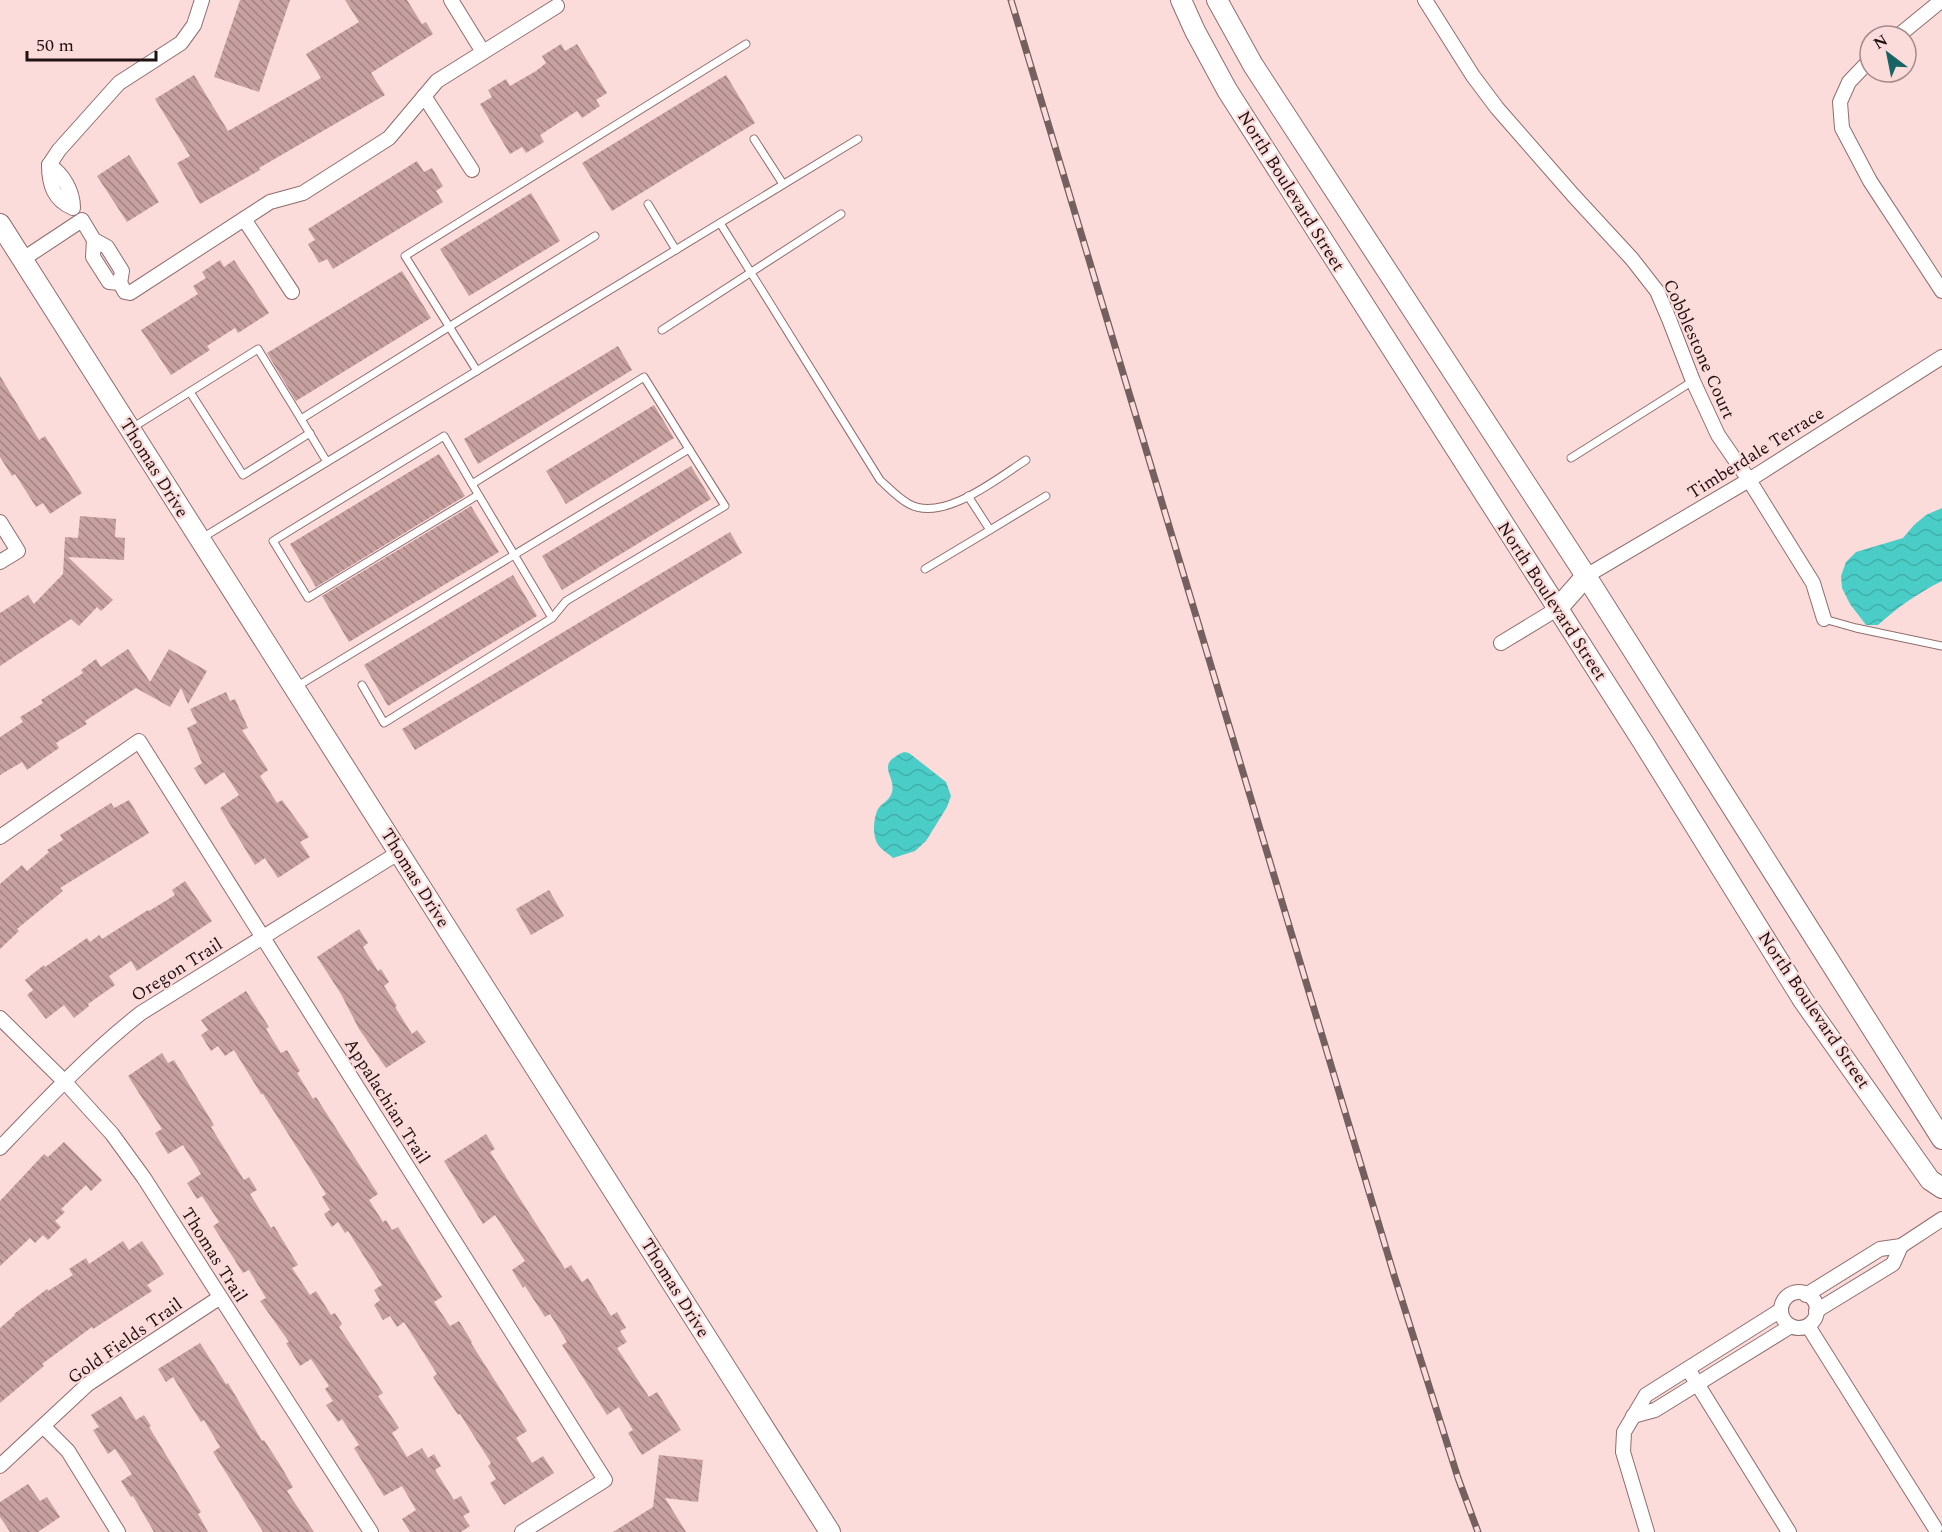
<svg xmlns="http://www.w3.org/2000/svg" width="1942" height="1532" font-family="Spectral,serif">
  <defs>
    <pattern id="water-waves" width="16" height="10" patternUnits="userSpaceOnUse" patternTransform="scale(1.5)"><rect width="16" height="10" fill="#4bcdc7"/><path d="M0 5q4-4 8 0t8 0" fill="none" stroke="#41afaa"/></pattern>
    <pattern id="building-back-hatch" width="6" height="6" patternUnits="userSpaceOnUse" patternTransform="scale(1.5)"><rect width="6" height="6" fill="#c7a1a0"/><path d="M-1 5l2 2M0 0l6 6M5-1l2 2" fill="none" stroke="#a18281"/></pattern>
  </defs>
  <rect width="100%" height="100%" fill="#fcdcdb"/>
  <g fill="url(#water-waves)">
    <path d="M1942,508V581C1918,593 1898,607 1878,625H1866L1850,604L1842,588L1841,576L1846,562L1856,552L1903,538L1914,525L1926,515Z"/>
    <path d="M904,752L909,753L946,782L951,796L947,807L926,841L915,851L893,858C889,854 882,850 879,846C872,837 873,819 878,809C881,804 888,801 891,795C899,776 872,766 904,752Z"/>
  </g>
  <g fill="url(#building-back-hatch)">
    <path d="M240,0H290L259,92L214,77Z"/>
    <path d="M345,0H407L422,24L426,22L433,34L371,73L385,95L259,168L260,170L200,204L177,163L190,156L155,99L194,75L228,131L321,78L306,54L359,22Z"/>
    <path d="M561,44L565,51L577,44L607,93L596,100L600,106L582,118L577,111L540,135L544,142L526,153L522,147L510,154L480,104L492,97L488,90L506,79L510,86L536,71L546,63L542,56Z"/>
    <path d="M726,75L755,123L612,211L582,163Z"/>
    <path d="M129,155L159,202L127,222L97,176Z"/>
    <path d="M417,161L424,172L432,168L443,186L436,191L443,202L333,269L327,259L319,263L308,244L315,240L308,229Z"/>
    <path d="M531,193L560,241L469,296L440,249Z"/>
    <path d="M220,260L224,267L234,260L269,313L238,333L235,328L207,346L210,350L171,375L141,330L198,294L193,286L206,278L202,272Z"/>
    <path d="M402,271L431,318L296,401L267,353Z"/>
    <path d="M618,346L632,370L478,464L464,439Z"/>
    <path d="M0,376L39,440L45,436L82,493L50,514L43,503L36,507L15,474L12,476L0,457Z"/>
    <path d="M654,405L674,438L566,504L546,471Z"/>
    <path d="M439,454L465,496L316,587L290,544Z"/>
    <path d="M691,466L711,499L562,590L542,556Z"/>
    <path d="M471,506L499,552L349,642L322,596Z"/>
    <path d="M80,516L116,519L115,537L125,538L124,560L68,557L113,600L101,611L97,607L79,626L71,619L0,666V613L28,595L34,604L63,574L65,537L78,538Z"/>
    <path d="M730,532L742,553L415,750L402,729Z"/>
    <path d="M513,575L537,616L388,706L364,665Z"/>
    <path d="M128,649L150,682L169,649L207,671L188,704L181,688L170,707L136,688L85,721L87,724L56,743L59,748L27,770L22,762L0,775V737L23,722L20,717L43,703L41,700L83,673L81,670L96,659L101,667Z"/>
    <path d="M226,692L230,701L235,699L248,728L242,730L268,770L260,776L277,803L282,800L309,837L300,842L310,857L278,878L265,858L255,865L220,808L239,795L224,772L205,785L194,768L202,763L187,728L197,723L190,709Z"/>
    <path d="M129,800L149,833L60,888L63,891L17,929L19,931L0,949V884L22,865L27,871L49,852L47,850L63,840L60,835L111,803L114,808Z"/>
    <path d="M185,881L212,921L137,971L131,961L109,976L115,985L88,1004L89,1006L74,1018L64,1005L46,1019L27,995L33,990L25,980L44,965L45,967L87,938L90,942L99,935L102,939L148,910L149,911L175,895L172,890Z"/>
    <path d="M549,890L564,916L531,935L516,909Z"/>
    <path d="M359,929L368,943L363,947L378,971L381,969L389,982L384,986L397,1006L395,1007L412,1034L417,1030L426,1042L386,1068L359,1029L341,994L317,957Z"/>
    <path d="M246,991L269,1027L266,1029L281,1053L287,1050L300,1071L297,1073L313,1099L316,1097L378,1194L369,1200L383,1222L386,1220L392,1230L398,1227L442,1297L434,1302L450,1326L459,1321L472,1342L471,1343L527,1431L516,1438L532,1463L543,1456L554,1473L504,1505L490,1483L496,1479L488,1466L491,1463L460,1414L458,1415L433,1377L437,1374L404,1322L397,1327L390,1316L383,1320L374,1305L380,1300L374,1290L382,1285L348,1231L345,1233L338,1222L332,1227L324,1214L330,1210L322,1197L326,1194L263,1094H261L234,1050L225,1056L218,1046L211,1051L201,1035L208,1030L201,1020Z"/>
    <path d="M162,1053L168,1063L174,1060L214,1125L211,1127L244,1180L249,1177L257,1190L250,1194L271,1228L274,1226L298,1265L292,1268L310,1295L316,1291L331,1315L335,1313L342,1324L339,1327L383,1393L378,1396L399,1428L392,1433L407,1457L422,1448L428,1458L434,1454L441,1466L435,1470L454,1500L461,1496L470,1512L463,1516L470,1526L461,1532H410L402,1519L416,1510L402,1486L384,1496L354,1448L359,1445L342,1419L338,1422L326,1405L333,1401L325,1389L329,1386L311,1359L300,1366L286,1343L289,1342L260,1301L266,1298L249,1270L243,1273L213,1226L219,1222L202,1196L197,1199L187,1183L201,1174L183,1145L168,1154L155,1133L162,1129L128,1076Z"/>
    <path d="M486,1134L495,1149L490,1152L565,1269L571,1265L582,1282L588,1278L611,1316L617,1312L626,1328L620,1331L627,1342L617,1348L649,1397L657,1392L681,1430L642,1455L628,1433L633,1430L619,1407L607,1415L562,1345L567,1342L550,1314L545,1317L525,1286L523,1288L512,1270L525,1261L495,1215L483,1224L444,1161Z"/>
    <path d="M64,1142L102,1180L91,1191L86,1185L61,1209L65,1212L55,1221L61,1227L48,1240L43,1235L35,1243L30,1238L0,1266V1201L44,1154L48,1157Z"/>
    <path d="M123,1241L129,1250L142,1241L164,1274L147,1285L152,1291L93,1329L92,1327L42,1364L44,1366L0,1403V1328L15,1315L14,1314L47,1289L48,1291L73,1275L69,1269L86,1258L89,1264Z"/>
    <path d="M200,1343L226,1384L228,1383L262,1441L264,1440L279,1463L293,1487L287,1491L314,1532H263L213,1452L220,1447L204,1420L201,1422L173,1377L166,1382L158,1369Z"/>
    <path d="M121,1396L136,1420L144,1415L151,1426L149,1427L201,1512L198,1514L208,1532H154L133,1496L131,1497L121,1481L132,1474L115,1449L108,1454L93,1430L99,1427L91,1415Z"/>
    <path d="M659,1455L703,1460L698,1502L665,1498L686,1532H613L653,1507Z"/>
    <path d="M28,1484L40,1501L47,1497L60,1517L38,1532H10L0,1517V1502Z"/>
  </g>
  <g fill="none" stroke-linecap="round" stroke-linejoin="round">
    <defs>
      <g id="lane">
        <path d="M754,139L783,184"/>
        <path d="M648,204L676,250"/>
        <path d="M720,223L880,480C889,488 898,498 909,504C943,523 998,478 1026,460"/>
        <path d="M662,330L841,214"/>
        <path d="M477,371L405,256L746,44"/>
        <path d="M190,392L243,475L310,433"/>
        <path d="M132,428L258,349L301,419"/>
        <path d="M1571,458L1693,381"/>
        <path d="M327,462L301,419L595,236"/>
        <path d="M472,484L444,436L273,541L308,598L478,495"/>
        <path d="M968,496L990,530L1046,496"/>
        <path d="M202,538L858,139"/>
        <path d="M925,569L990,530"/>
        <path d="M552,618L472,484L644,377L689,449"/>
        <path d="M1824,619L1856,628L1942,646"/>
        <path d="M296,687L689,449L725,506L566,601L552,618L384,723L362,685"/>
      </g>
      <g id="street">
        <path d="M451,0L483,52"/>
        <path d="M1425,0L1473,76L1497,108L1573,195L1632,259L1657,291L1669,319L1693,381L1718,435L1749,480L1813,583L1824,619"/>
        <path d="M1898,36L1942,0"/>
        <path d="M1870,60L1849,82L1840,102L1842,128L1870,181L1942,291"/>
        <path d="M424,96L472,170"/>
        <path d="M49,165L59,150L119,83L181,43L194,25L202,0"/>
        <path d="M49,165C63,174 73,191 73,208C54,200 49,185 49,165Z"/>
        <path d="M244,219L292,292"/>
        <path d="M23,259L82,220L94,240L93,257L109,282L120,283L122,271L107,247L94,240"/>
        <path d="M120,283L125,292L130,293L270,202L303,193L389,138L437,81L557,6"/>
        <path d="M0,522L18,551L0,562"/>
        <path d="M1586,576L1749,480L1942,357"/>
        <path d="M1501,643L1557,609"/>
        <path d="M0,837L139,741L605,1480L522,1532"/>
        <path d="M0,1018L64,1081L112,1134L144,1178L371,1532"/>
        <path d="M0,1148C45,1101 90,1053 141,1013L398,853"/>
        <circle cx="1799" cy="1310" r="18"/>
        <path d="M1806,1295L1880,1249L1901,1246L1942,1219"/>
        <path d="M1816,1311L1893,1264L1901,1246"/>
        <path d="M1808,1326L1935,1528"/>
        <path d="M1688,1369L1789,1532"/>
        <path d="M1633,1416L1655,1410L1791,1326"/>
        <path d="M44,1427L68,1451L118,1532"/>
        <path d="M0,1466L88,1384L219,1298"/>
        <path d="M1647,1532L1623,1452L1624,1432L1646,1395L1781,1310"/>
      </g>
      <g id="secondary">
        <path d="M1181,0L1195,31L1227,90L1643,742L1803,1000L1930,1180L1942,1188"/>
        <path d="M1217,0L1253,65L1586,576L1942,1139"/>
        <path d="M0,224L830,1532"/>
        <path d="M1557,609L1586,576"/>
      </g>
    </defs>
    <use href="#lane" stroke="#906d6c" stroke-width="9"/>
    <use href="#street" stroke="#906d6c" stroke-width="16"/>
    <use href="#secondary" stroke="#906d6c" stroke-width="22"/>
    <use href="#lane" stroke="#fff" stroke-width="7"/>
    <use href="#street" stroke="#fff" stroke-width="14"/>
    <use href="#secondary" stroke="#fff" stroke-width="20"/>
    <defs>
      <path id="rail" d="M1011,0L1394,1275L1458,1478L1478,1532"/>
    </defs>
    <use href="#rail" stroke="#756060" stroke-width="7"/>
    <use href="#rail" stroke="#fcdcdb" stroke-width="4.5" stroke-dasharray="14" stroke-linecap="butt"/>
  </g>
  <g text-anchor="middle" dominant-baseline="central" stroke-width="4.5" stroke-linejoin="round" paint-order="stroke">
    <g font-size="18" fill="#201212" stroke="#fcdcdb">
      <text transform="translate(1291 191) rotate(58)">North Boulevard Street</text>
      <text transform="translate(1699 349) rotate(66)">Cobblestone Court</text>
      <text transform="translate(1756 453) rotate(-32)">Timberdale Terrace</text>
      <text transform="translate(154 468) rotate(58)">Thomas Drive</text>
      <text transform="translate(1552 601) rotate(57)">North Boulevard Street</text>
      <text transform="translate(415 878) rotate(58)">Thomas Drive</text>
      <text transform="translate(177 970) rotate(-32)">Oregon Trail</text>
      <text transform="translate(1814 1010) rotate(56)">North Boulevard Street</text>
      <text transform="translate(387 1101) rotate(58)">Appalachian Trail</text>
      <text transform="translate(214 1255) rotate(58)">Thomas Trail</text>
      <text transform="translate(675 1288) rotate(58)">Thomas Drive</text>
      <text transform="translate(125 1341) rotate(-35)">Gold Fields Trail</text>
    </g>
  </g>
  <g transform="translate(1888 54) rotate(328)"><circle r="28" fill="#fcdcdb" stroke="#a48b8b" stroke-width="1.5"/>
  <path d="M0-4.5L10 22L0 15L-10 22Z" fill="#176562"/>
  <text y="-9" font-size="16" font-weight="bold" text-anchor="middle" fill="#201212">N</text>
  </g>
  <path d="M27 51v9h129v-9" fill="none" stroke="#201212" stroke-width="3"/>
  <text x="36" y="51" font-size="18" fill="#201212" stroke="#fcdcdb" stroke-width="4.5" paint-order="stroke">50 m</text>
</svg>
